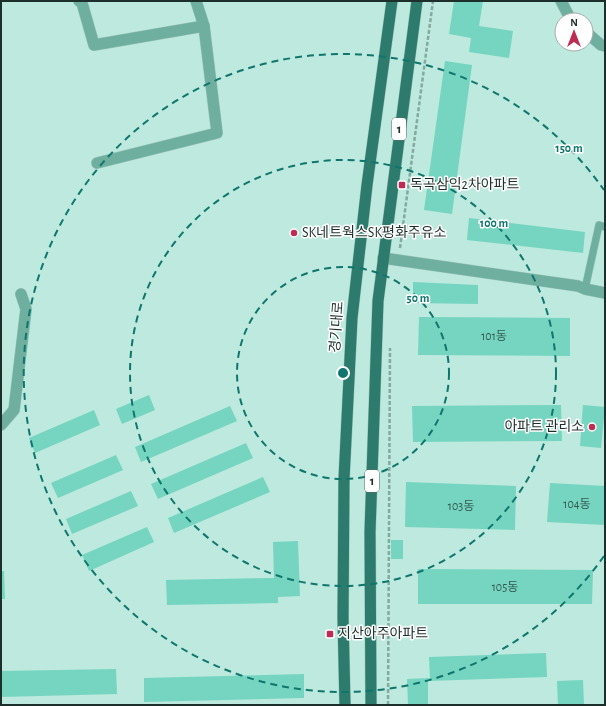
<svg xmlns="http://www.w3.org/2000/svg" width="606" height="706" font-family="'Alegreya Sans','Noto Sans KR',sans-serif">
  <rect width="100%" height="100%" fill="#bde9de"/>
  <g fill="#75d5c0">
    <path d="M454,1H483L479,26L513,31L509,58L469,52L471,38L449,34Z"/>
    <path d="M445,61L472,65L452,214L424,210Z"/>
    <path d="M469,218L585,232L583,253L467,240Z"/>
    <path d="M413,282L478,285V304L413,303Z"/>
    <path d="M419,317L570,318V356L418,355Z"/>
    <path d="M149,395L155,410L122,424L116,409Z"/>
    <path d="M561,405L562,441L413,442L412,406Z"/>
    <path d="M583,405L605,407L601,448L580,446Z"/>
    <path d="M230,406L237,421L141,462L135,447Z"/>
    <path d="M94,410L100,425L35,453L29,438Z"/>
    <path d="M246,443L253,458L158,499L151,484Z"/>
    <path d="M116,455L123,470L58,498L51,483Z"/>
    <path d="M263,477L270,492L174,533L168,518Z"/>
    <path d="M406,482L516,486L515,530L405,527Z"/>
    <path d="M550,483L605,486V525L547,522Z"/>
    <path d="M131,491L138,506L72,534L66,519Z"/>
    <path d="M147,527L154,542L89,571L82,555Z"/>
    <rect x="391" y="540" width="12" height="19"/>
    <path d="M298,541L300,596L278,597V603L167,605L166,580L274,578L273,542Z"/>
    <path d="M418,569L593,570L592,604H418Z"/>
    <path d="M1,571H4L5,599H1Z"/>
    <path d="M546,653L547,677L428,681V705H408L407,679L430,678L429,657Z"/>
    <path d="M116,669L117,694L1,697V671Z"/>
    <path d="M304,674V698L144,702V678Z"/>
    <path d="M583,680L584,705H558L557,681Z"/>
  </g>
  <g fill="none" stroke-linecap="round" stroke-linejoin="round">
    <defs>
      <path id="service" d="M585,289L599,225L605,227"/>
      <g id="minor">
        <path d="M79,1L82,3L94,45L204,26L196,1"/>
        <path d="M561,1L571,20"/>
        <path d="M586,32L601,45L605,46"/>
        <path d="M97,163L217,133L204,26"/>
        <path d="M383,258L578,286L585,289L605,293"/>
        <path d="M1,425L14,410L26,309L21,294"/>
      </g>
      <g id="primary">
        <path d="M345,705L343,618L344,479L352,318L367,185L392,1"/>
        <path d="M371,705L370,532L378,301L417,1"/>
      </g>
    </defs>
    <use href="#service" stroke="#9dc4ba" stroke-width="8"/>
    <use href="#minor" stroke="#9dc4ba" stroke-width="12"/>
    <use href="#primary" stroke="#9dc4ba" stroke-width="12"/>
    <g stroke="#85a89f" stroke-width="2.5" stroke-dasharray="4 2" stroke-linecap="butt">
      <path d="M400,248L433,1"/>
      <path d="M388,705L390,348"/>
    </g>
    <use href="#service" stroke="#6eafa0" stroke-width="7"/>
    <use href="#minor" stroke="#6eafa0" stroke-width="11"/>
    <use href="#primary" stroke="#2d7b6c" stroke-width="11"/>
  </g>
  <g fill="none" stroke="#0f766e" stroke-width="2" stroke-dasharray="7 5">
    <circle cx="343" cy="373" r="106"/>
    <circle cx="343" cy="373" r="213"/>
    <path d="M604 556A319 319 0 1 1 604 190"/>
  </g>
  <g fill="#bc2c53" stroke="#fff" stroke-width="1.5">
    <rect x="398" y="181" width="8" height="8" rx="2"/>
    <circle cx="294" cy="233" r="4"/>
    <circle cx="592" cy="427" r="4"/>
    <rect x="326" y="630" width="8" height="8" rx="2"/>
  </g>
  <g text-anchor="middle" dominant-baseline="central" stroke-width="3" stroke-linejoin="round" paint-order="stroke">
    <g font-size="12" fill="#335850">
      <text x="494" y="336">101동</text>
      <text x="577" y="504">104동</text>
      <text x="461" y="506">103동</text>
      <text x="505" y="587">105동</text>
    </g>
    <g fill="#fff" stroke="#616d6a" stroke-width="1">
      <rect x="392" y="118" width="14" height="22" rx="3"/>
      <rect x="365" y="470" width="14" height="22" rx="3"/>
    </g>
    <g font-size="13" font-weight="bold" fill="#1d2f2a">
      <text x="399" y="129">1</text>
      <text x="372" y="481">1</text>
    </g>
    <g font-size="14" fill="#1d2f2a" stroke="#fff" text-anchor="start">
      <text x="410" y="185">독곡삼익2차아파트</text>
      <text x="302" y="233">SK네트웍스SK평화주유소</text>
      <text x="584" y="427" text-anchor="end">아파트 관리소</text>
      <text x="338" y="634">지산아주아파트</text>
    </g>
    <g font-size="14" fill="#1d2f2a" stroke="#fff">
      <text transform="translate(337 327) rotate(-86)">경기대로</text>
    </g>
  </g>
  <circle cx="343" cy="373" r="6" fill="#0f766e" stroke="#fff" stroke-width="2"/>
  <g font-size="12" text-anchor="middle" font-weight="bold" fill="#0f766e" stroke="#fff" stroke-width="3" stroke-linejoin="round" paint-order="stroke">
    <text x="569" y="152">150 m</text>
    <text x="494" y="227">100 m</text>
    <text x="418" y="302">50 m</text>
  </g>
  <rect width="606" height="706" fill="none" stroke="#1d2f2a" stroke-width="4"/>
  <g transform="translate(574 32)"><circle r="19" fill="#ffffff" stroke="#a5acaa"/>
  <path d="M0-3L7 15L0 10L-7 15Z" fill="#bc2c53"/>
  <text y="-6" font-size="11" font-weight="bold" text-anchor="middle" fill="#1d2f2a">N</text>
  </g>
</svg>
